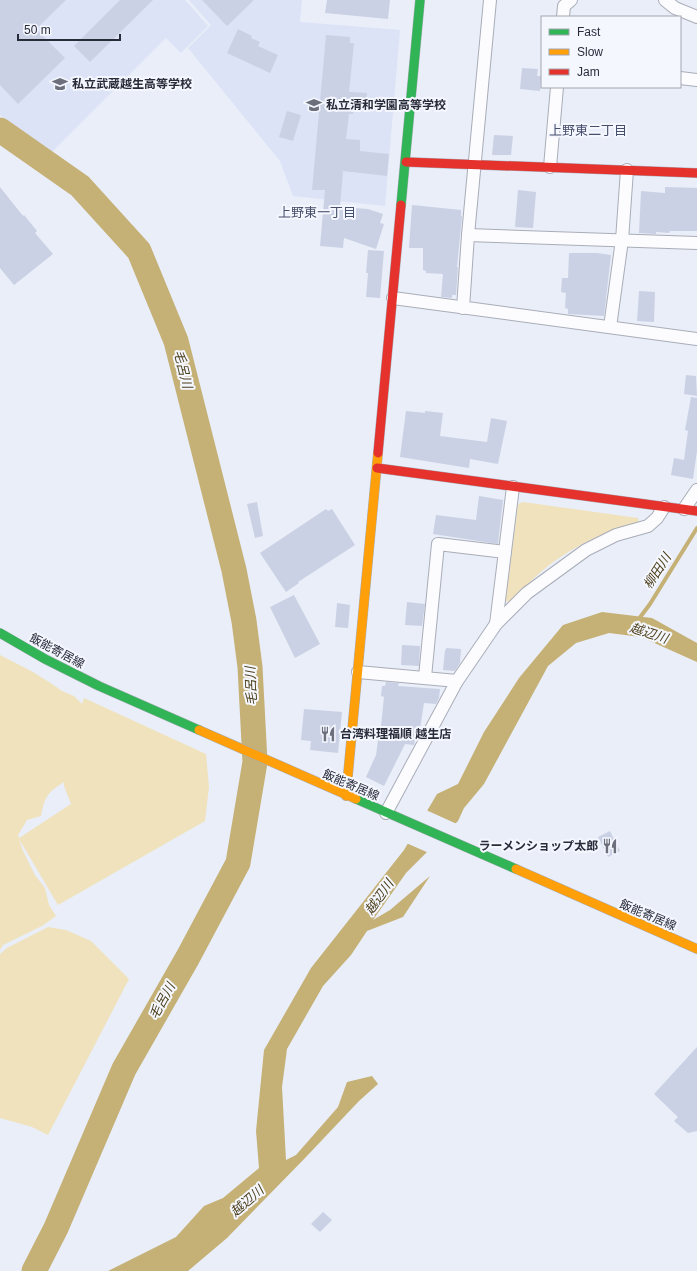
<svg xmlns="http://www.w3.org/2000/svg" width="697" height="1271" font-family="Helvetica,'Noto Sans JP',sans-serif">
  <rect width="100%" height="100%" fill="#e9eef9"/>
  <g fill="#dce3f6">
    <path d="M0,0H185L208,26L181,53L166,38L51,153L0,115Z"/>
    <path d="M189,0H302L300,22L400,30L385,206L293,196L280,161L188,48L211,25Z"/>
  </g>
  <g fill="#f0e2bc" fill-rule="evenodd">
    <path d="M523,502L638,518L639,522C600,533 562,551 532,580C525,587 518,595 511,602L505,601L518,504Z"/>
    <path d="M0,655L33,672L52,684L62,691L74,696L82,704L84,698L206,754L209,787L205,821L58,905L19,839L23,851L35,875L45,888L49,905L56,916L42,926L3,945L0,950ZM64,782V786L71,804L19,838L18,835L27,820L41,816C45,796 47,793 64,782Z"/>
    <path d="M48,927L66,930L91,941L129,979L48,1135L32,1127L0,1118V954L7,948Z"/>
  </g>
  <path fill="#c5b075" d="M602,612L652,618L697,643V662L641,637L609,633L576,643L548,666L484,784L464,808L458,821L406,873L373,920L390,910L430,876L403,917L367,931L351,955L323,986L287,1049L282,1087L286,1160L296,1155L338,1107L347,1082L372,1076L378,1084L359,1101L306,1157L227,1238L188,1271H108L176,1237L204,1206L223,1198L259,1168L256,1131L264,1050L311,968L404,850L437,794L458,784L484,732L519,678L563,625Z"/>
  <path fill="#e9eef9" d="M426,810L457,824L429,853L406,843Z"/>
  <g fill="none" stroke-linecap="round" stroke-linejoin="round">
    <path stroke="#c5b075" stroke-width="4" d="M638,620L650,604L697,528"/>
    <path stroke="#c5b075" stroke-width="25" d="M0,130L80,186L139,251L176,341L234,570L244,621L250,667L255,762L238,863L188,957L124,1069L56,1228L34,1271"/>
  </g>
  <g fill="#cbd1e4">
    <path d="M0,0H66L36,29L65,58L18,104L0,85Z"/>
    <path d="M120,0H153L90,62L74,46Z"/>
    <path d="M202,0H254L227,26Z"/>
    <path d="M327,0H390L388,19L325,13Z"/>
    <path d="M238,29L252,36L251,38L260,42L258,46L278,55L270,73L227,53Z"/>
    <path d="M326,35L350,37V43H354L349,92L367,93L366,108L354,107L353,114H349L346,139L360,140V151L389,154L387,176L343,171L340,207L368,209L383,214L380,223L384,224L376,249L344,238L343,248L320,246L325,190H312Z"/>
    <path d="M522,68L538,69L537,76H541L540,91L520,89Z"/>
    <path d="M287,111L301,115L293,141L279,137Z"/>
    <path d="M494,135L513,136L511,155H492Z"/>
    <path d="M0,187L23,216L24,215L37,231L35,233L53,254L14,285L0,268Z"/>
    <path d="M665,187L697,188V231H670L669,233L656,232V234L639,233L641,191L665,193Z"/>
    <path d="M518,190L536,192L533,228L515,227Z"/>
    <path d="M412,205L461,210V216H462L457,267H458L456,295H452V298L441,297L443,274L426,273V271L423,270V248H409Z"/>
    <path d="M368,250L384,251L380,298L366,297L368,273H366Z"/>
    <path d="M569,253H597L611,255L604,316L568,314V309L565,308L566,293L561,292L562,278H568Z"/>
    <path d="M639,291L655,292L654,322L637,321Z"/>
    <path d="M686,375L696,376L697,396L684,394Z"/>
    <path d="M691,397L697,398V451L693,479L671,475L674,458L684,460L688,431L685,430Z"/>
    <path d="M406,411L425,413V411L443,413L440,436L487,442L491,418L507,421L498,464L470,459L469,468L400,457Z"/>
    <path d="M479,496L503,500L498,544L433,534L436,515L476,520Z"/>
    <path d="M257,502L263,536L255,538L247,504Z"/>
    <path d="M326,509L328,511L332,509L355,545L298,582L299,583L286,592L260,553Z"/>
    <path d="M294,595L320,644L295,658L270,607Z"/>
    <path d="M407,602L425,604L422,626L405,625Z"/>
    <path d="M337,603L350,605L348,628L335,627Z"/>
    <path d="M402,645L420,646L419,666L401,665Z"/>
    <path d="M446,648L461,649L460,663L455,671L443,670L445,650H446Z"/>
    <path d="M386,682L399,683L398,686L440,689L439,698L436,704L424,703L419,735L417,740H415L414,745L405,744L384,786L366,777L376,755L380,726H381L384,697L381,696L382,686H385Z"/>
    <path d="M304,709L342,712L338,753L310,750L311,741L301,740Z"/>
    <path d="M610,831L620,851L608,857L598,837Z"/>
    <path d="M697,1047V1131L688,1133L674,1121L678,1117L654,1094Z"/>
    <path d="M323,1212L332,1220L320,1232L311,1224Z"/>
  </g>
  <g fill="none" stroke-linecap="round" stroke-linejoin="round">
    <defs>
      <g id="street">
        <path d="M665,0L675,8L697,17"/>
        <path d="M563,17L564,6L571,0"/>
        <path d="M680,78L697,80"/>
        <path d="M550,167L557,87"/>
        <path d="M468,235L697,243"/>
        <path d="M393,298L697,339"/>
        <path d="M463,308L468,235L490,0"/>
        <path d="M610,327L622,240L627,170"/>
        <path d="M684,509L697,490"/>
        <path d="M496,624L513,487"/>
        <path d="M358,672L457,681"/>
        <path d="M425,677L438,544L505,552"/>
        <path d="M386,813L457,681L496,624L527,593L586,550L616,535L648,526L657,518L664,507"/>
      </g>
      <g id="fast">
        <path d="M401,205L420,0"/>
        <path d="M0,633L45,659L99,686L199,730"/>
        <path d="M356,799L516,869"/>
      </g>
      <g id="slow">
        <path d="M199,730L356,799"/>
        <path d="M346,796L378,453"/>
        <path d="M516,869L697,949"/>
      </g>
      <g id="jam">
        <path d="M406,162L697,173"/>
        <path d="M378,453L401,205"/>
        <path d="M377,468L697,511"/>
      </g>
    </defs>
    <use href="#street" stroke="#a9adb8" stroke-width="14"/>
    <use href="#fast" stroke="#a9adb8" stroke-width="10"/>
    <use href="#slow" stroke="#a9adb8" stroke-width="10"/>
    <use href="#jam" stroke="#a9adb8" stroke-width="10"/>
    <use href="#street" stroke="#fcfcfe" stroke-width="12"/>
    <use href="#fast" stroke="#30b455" stroke-width="9"/>
    <use href="#slow" stroke="#ff9f0a" stroke-width="9"/>
    <use href="#jam" stroke="#e5322d" stroke-width="9"/>
  </g>
  <defs>
    <symbol id="school-bare" viewBox="-9 -9 18 18"><path d="M0-5L7-2L0 1L-7-2ZM-4 1L0 2.5L4 1V4Q0 6-4 4Z" fill="#6c707c" stroke="#f5f7ff" stroke-width="2.5" paint-order="stroke"/></symbol>
    <symbol id="restaurant-bare" viewBox="-9 -9 18 18"><path d="M-5-6h1v4h1v-4h1v4h1v-4h1v5L-1.5 .5V6h-2V.5L-5-1ZM5-6V6H3V1.5H1.5Q1.5-4 5-6Z" fill="#6c707c" stroke="#f5f7ff" stroke-width="2.5" paint-order="stroke"/></symbol>
  </defs>
  <g fill-rule="evenodd">
    <use href="#school-bare" x="49" y="73" width="22" height="22"/>
    <use href="#school-bare" x="303" y="94" width="22" height="22"/>
    <use href="#restaurant-bare" x="317" y="723" width="22" height="22"/>
    <use href="#restaurant-bare" x="599" y="835" width="22" height="22"/>
  </g>
  <g text-anchor="middle" dominant-baseline="central" stroke-width="4" stroke-linejoin="round" paint-order="stroke">
    <g font-size="12" font-weight="bold" fill="#282c39" stroke="#f5f7ff" text-anchor="start">
      <text x="72" y="84">私立武蔵越生高等学校</text>
      <text x="326" y="105">私立清和学園高等学校</text>
      <text x="340" y="734">台湾料理福順 越生店</text>
      <text x="598" y="846" text-anchor="end">ラーメンショップ太郎</text>
    </g>
    <g font-size="12" fill="#282c39" stroke="#f5f7ff">
      <text transform="translate(57 651) rotate(28)">飯能寄居線</text>
      <text transform="translate(351 785) rotate(23)">飯能寄居線</text>
      <text transform="translate(648 915) rotate(23)">飯能寄居線</text>
    </g>
    <g font-size="13" fill="#464f6c" stroke="#f5f7ff">
      <text x="588" y="130">上野東二丁目</text>
      <text x="317" y="212">上野東一丁目</text>
    </g>
    <g font-size="13" font-style="italic" fill="#4c3e19" stroke="#f5f7ff">
      <text transform="translate(183 369) rotate(76)">毛呂川</text>
      <text transform="translate(657 571) rotate(-57)">柳田川</text>
      <text transform="translate(649 633) rotate(18)">越辺川</text>
      <text transform="translate(251 686) rotate(-93)">毛呂川</text>
      <text transform="translate(379 897) rotate(-55)">越辺川</text>
      <text transform="translate(162 1001) rotate(-61)">毛呂川</text>
      <text transform="translate(247 1201) rotate(-41)">越辺川</text>
    </g>
  </g>
  <rect x="541" y="16" width="140" height="72" fill="#f5f7ff" stroke="#a3a6b0"/>
  <rect x="549" y="29" width="20" height="6" fill="#30b455" stroke="#a3a6b0"/>
  <text x="577" y="36" font-size="12" fill="#282c39">Fast</text>
  <rect x="549" y="49" width="20" height="6" fill="#ff9f0a" stroke="#a3a6b0"/>
  <text x="577" y="56" font-size="12" fill="#282c39">Slow</text>
  <rect x="549" y="69" width="20" height="6" fill="#e5322d" stroke="#a3a6b0"/>
  <text x="577" y="76" font-size="12" fill="#282c39">Jam</text>
  <path d="M18 34v6h102v-6" fill="none" stroke="#282c39" stroke-width="2"/>
  <text x="24" y="34" font-size="12" fill="#282c39" stroke="#f5f7ff" stroke-width="3" paint-order="stroke">50 m</text>
</svg>
